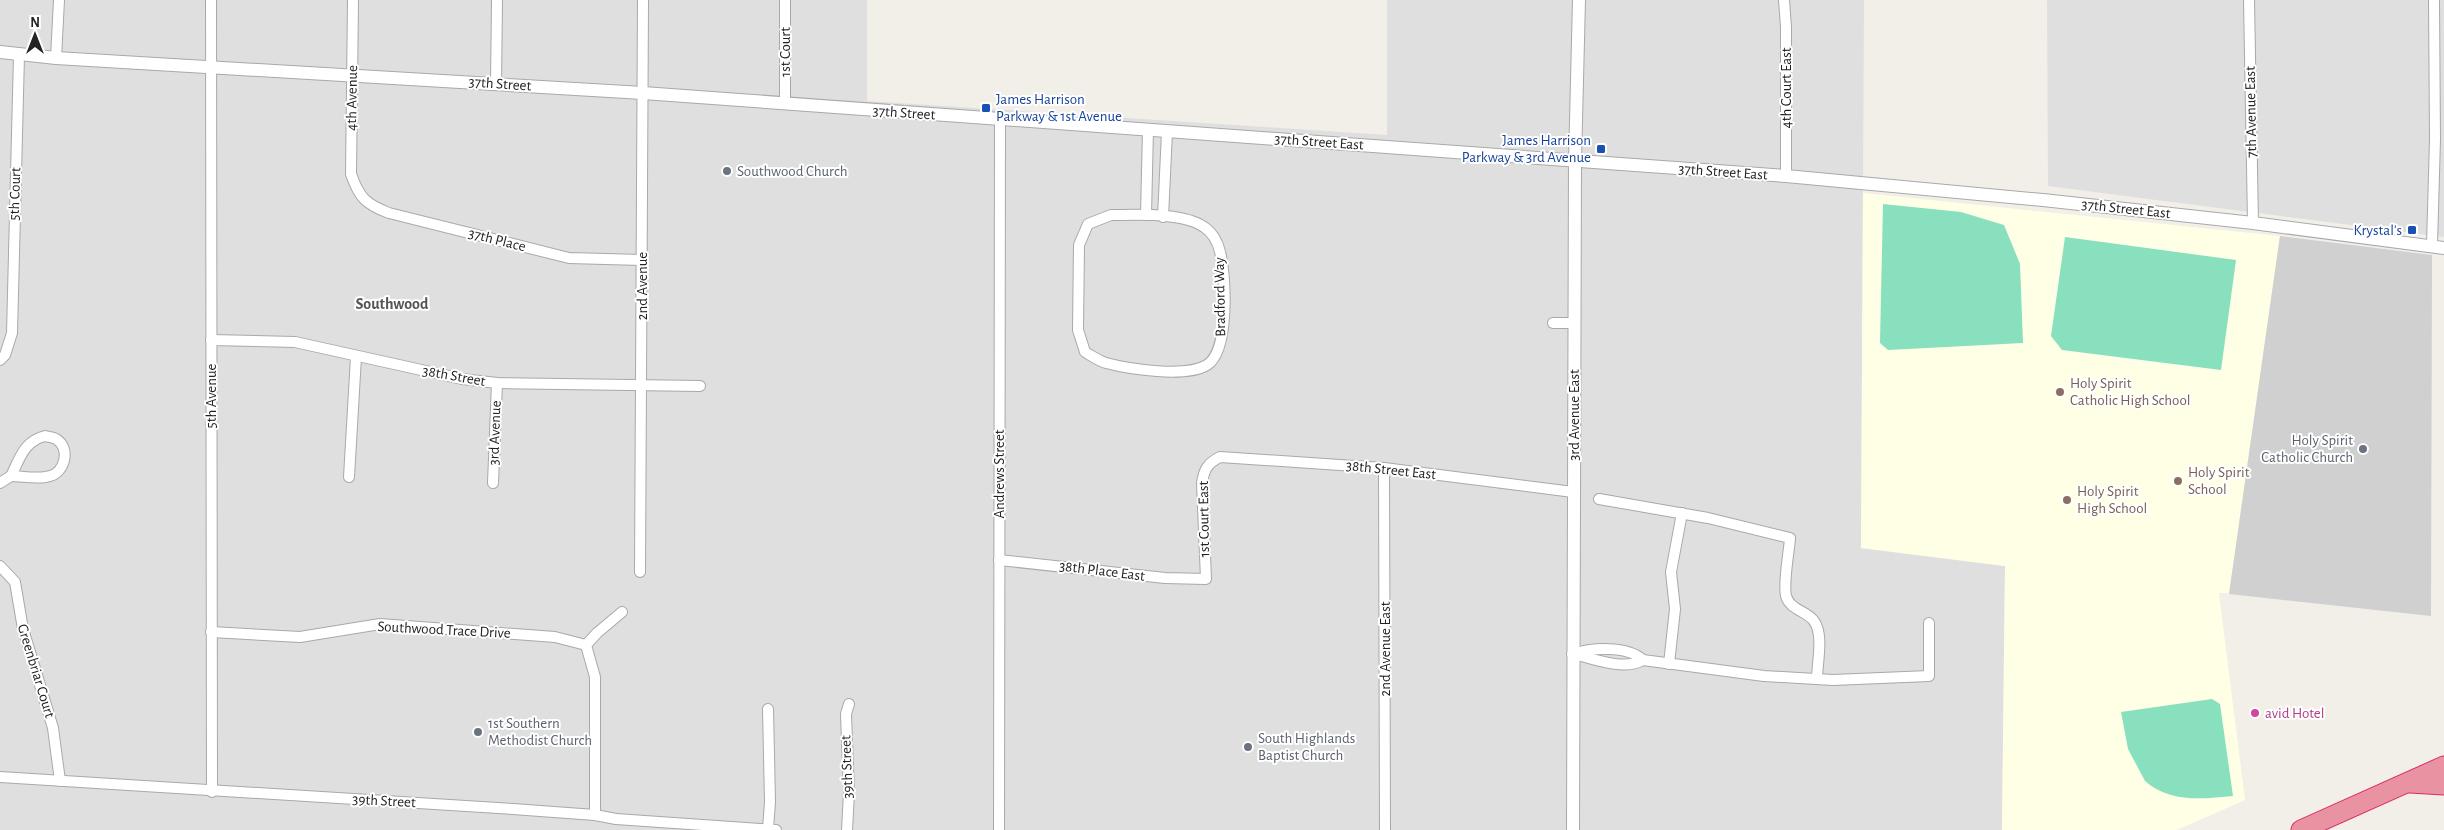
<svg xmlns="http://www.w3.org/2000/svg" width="2444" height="830" font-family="'Alegreya Sans',sans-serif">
  <rect width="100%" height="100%" fill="#f2efe9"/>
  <g fill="#e0dfdf">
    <path d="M0,0H867V101L1387,135V0H1864L1861,548L2005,566L2002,830H0Z"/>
    <path d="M2047,0H2444V237L2048,186Z"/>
  </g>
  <path fill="#ffffe5" d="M1863,193L2280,236L2229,593H2219L2245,800L2177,830H2002L2005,566L1861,548Z"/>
  <path fill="#d0d0d0" d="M2280,236L2432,255L2431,616L2229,594Z"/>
  <g fill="#88e0be">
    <path d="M1883,204L1961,212L2004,225L2020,264L2023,343L1888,350L1880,343Z"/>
    <path d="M2065,237L2236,260L2221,370L2062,350L2051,336Z"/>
    <path d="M2212,699L2220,704L2233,796C2202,799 2170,803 2145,781L2128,749L2121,712Z"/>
  </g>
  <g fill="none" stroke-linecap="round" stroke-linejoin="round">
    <defs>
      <g id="minor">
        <path d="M211,0L212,792"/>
        <path d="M353,0L351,174C359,197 365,204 389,213L569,258L642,260"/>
        <path d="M1784,0L1786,27V176"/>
        <path d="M2249,0L2253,223"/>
        <path d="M56,58L59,0"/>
        <path d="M496,85L497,0"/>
        <path d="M785,104V0"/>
        <path d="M1111,215C1136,215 1183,212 1204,227C1212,232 1218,242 1220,252C1226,274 1230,351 1207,365C1186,378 1129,369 1106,363C1099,361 1092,356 1085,352L1078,330L1079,245L1088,224Z"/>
        <path d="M1146,215L1148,129"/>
        <path d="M1163,217L1167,132"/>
        <path d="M2432,245L2435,139L2434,0"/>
        <path d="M1553,323H1574"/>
        <path d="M211,340L295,342L462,379L497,383L700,386"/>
        <path d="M0,360L5,355L12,333L19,55"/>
        <path d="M45,436C48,437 53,437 56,439C71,448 65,472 50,476C38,480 23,476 11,476C20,458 24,441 45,436Z"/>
        <path d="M1384,468L1385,830"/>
        <path d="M349,477L356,357"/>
        <path d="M0,483L11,476"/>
        <path d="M493,483L497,383"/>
        <path d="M1599,499L1708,518L1790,538C1789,553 1783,582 1786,596C1790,610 1807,611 1814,621C1824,635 1817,663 1817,679"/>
        <path d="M999,560L1165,578L1206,579L1202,483C1204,469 1208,463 1220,457L1384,468L1573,492"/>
        <path d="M0,566L15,582L23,629L53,728L60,781"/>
        <path d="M640,572L643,0"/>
        <path d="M211,632L300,637L380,624L555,637L586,645"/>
        <path d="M586,645L595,677V815"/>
        <path d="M586,645L597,633L622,612"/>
        <path d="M1572,654C1591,648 1627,645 1643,660L1764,676L1833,680L1929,676V623"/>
        <path d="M1574,654C1593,659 1625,671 1643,660"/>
        <path d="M1669,664L1675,609L1671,572L1682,513"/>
        <path d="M0,777L513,809L595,815L616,819L776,830"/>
        <path d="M768,829L770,802L768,709"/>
        <path d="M847,830L849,793L846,714L849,704"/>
        <path d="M999,830L1000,119"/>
      </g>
      <g id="tertiary">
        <path d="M0,52L56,58L643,93L1786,176L2043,200L2253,223L2444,248"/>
        <path d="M1573,830L1575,161L1579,0"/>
      </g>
      <g id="motorway">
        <path d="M2410,783L2444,785"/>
        <path d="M2301,830L2444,766"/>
      </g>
    </defs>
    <use href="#minor" stroke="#a9a9a9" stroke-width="12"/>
    <use href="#tertiary" stroke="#a9a9a9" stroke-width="14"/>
    <use href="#motorway" stroke="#dc2a67" stroke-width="21"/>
    <use href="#minor" stroke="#fff" stroke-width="10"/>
    <use href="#tertiary" stroke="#fff" stroke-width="12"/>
    <use href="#motorway" stroke="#e892a2" stroke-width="19"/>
  </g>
  <g fill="#1a4fb4" stroke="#fff" stroke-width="2">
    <rect x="981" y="103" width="10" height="10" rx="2.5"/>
    <rect x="1596" y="144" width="10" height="10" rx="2.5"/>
    <rect x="2407" y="225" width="10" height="10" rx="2.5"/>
  </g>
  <g fill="#6b7280" stroke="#fff" stroke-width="2">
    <circle cx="727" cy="171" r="5"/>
    <circle cx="2363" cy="449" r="5"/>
    <circle cx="478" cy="732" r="5"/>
    <circle cx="1248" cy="747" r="5"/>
  </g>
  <g fill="#8d6e63" stroke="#fff" stroke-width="2">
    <circle cx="2060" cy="392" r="5"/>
    <circle cx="2178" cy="481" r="5"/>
    <circle cx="2067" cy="500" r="5"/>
  </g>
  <circle fill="#d1479c" stroke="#fff" stroke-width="2" cx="2255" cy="713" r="5"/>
  <g text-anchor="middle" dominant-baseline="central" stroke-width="4" stroke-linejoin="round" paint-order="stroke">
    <g font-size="15" fill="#222" stroke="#fff">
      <text transform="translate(785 52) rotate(-90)">1st Court</text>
      <text transform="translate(500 84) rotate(4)">37th Street</text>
      <text transform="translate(1786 88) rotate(-90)">4th Court East</text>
      <text transform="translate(352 98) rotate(-89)">4th Avenue</text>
      <text transform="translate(2251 112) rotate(-91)">7th Avenue East</text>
      <text transform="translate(904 113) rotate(4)">37th Street</text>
      <text transform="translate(1319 142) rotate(4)">37th Street East</text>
      <text transform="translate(1723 172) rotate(4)">37th Street East</text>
      <text transform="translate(15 194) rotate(-88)">5th Court</text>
      <text transform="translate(2126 209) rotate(6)">37th Street East</text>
      <text transform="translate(497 240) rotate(14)">37th Place</text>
      <text transform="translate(642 286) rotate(-90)">2nd Avenue</text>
      <text transform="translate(1220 297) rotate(-91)">Bradford Way</text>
      <text transform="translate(454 376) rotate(10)">38th Street</text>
      <text transform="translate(211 396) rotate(-90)">5th Avenue</text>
      <text transform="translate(1574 415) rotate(-90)">3rd Avenue East</text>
      <text transform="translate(495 433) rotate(-88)">3rd Avenue</text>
      <text transform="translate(1391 470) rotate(6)">38th Street East</text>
      <text transform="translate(999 474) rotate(-90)">Andrews Street</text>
      <text transform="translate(1204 519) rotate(-91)">1st Court East</text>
      <text transform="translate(1102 571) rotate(7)">38th Place East</text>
      <text transform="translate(444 630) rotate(3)">Southwood Trace Drive</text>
      <text transform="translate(1385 649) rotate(-90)">2nd Avenue East</text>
      <text transform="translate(36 671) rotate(73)">Greenbriar Court</text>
      <text transform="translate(847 767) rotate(-92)">39th Street</text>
      <text transform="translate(384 801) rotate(3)">39th Street</text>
    </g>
    <g font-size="15" fill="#164399" stroke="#fff" text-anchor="end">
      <text x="996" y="99" text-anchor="start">James Harrison<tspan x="996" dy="17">Parkway &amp; 1st Avenue</tspan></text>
      <text x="1591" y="140">James Harrison<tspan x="1591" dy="17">Parkway &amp; 3rd Avenue</tspan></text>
      <text x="2402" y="230">Krystal's</text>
    </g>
    <g font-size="15" fill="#5b616d" stroke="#fff" text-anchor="start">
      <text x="737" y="171">Southwood Church</text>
      <text x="2353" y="440" text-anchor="end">Holy Spirit<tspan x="2353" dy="17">Catholic Church</tspan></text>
      <text x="488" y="723">1st Southern<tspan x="488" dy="17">Methodist Church</tspan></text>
      <text x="1258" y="738">South Highlands<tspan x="1258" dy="17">Baptist Church</tspan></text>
    </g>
    <g font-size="15" fill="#785e54" stroke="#fff" text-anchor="start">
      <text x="2070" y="383">Holy Spirit<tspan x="2070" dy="17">Catholic High School</tspan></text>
      <text x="2188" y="472">Holy Spirit<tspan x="2188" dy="17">School</tspan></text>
      <text x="2077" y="491">Holy Spirit<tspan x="2077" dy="17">High School</tspan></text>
    </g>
    <g font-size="15" fill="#b23c85" stroke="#fff" text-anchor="start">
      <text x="2265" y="713">avid Hotel</text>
    </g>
    <g font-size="16" font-weight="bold" fill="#555" stroke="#fff">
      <text x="392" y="304">Southwood</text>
    </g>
  </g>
  <g transform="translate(35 35)" stroke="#ffffff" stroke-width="4" paint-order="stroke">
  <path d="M0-4L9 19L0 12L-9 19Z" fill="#222222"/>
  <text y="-8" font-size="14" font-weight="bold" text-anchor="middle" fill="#222222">N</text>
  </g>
</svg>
